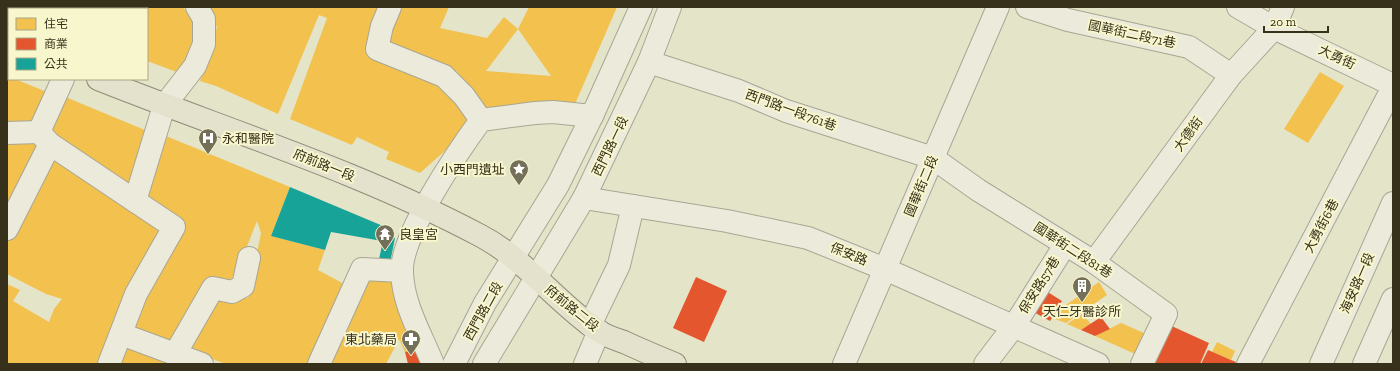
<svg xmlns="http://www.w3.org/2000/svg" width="1400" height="371" font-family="'Zilla Slab','Noto Sans TC',serif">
  <rect width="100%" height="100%" fill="#e4e4c9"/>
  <g fill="#f2c14e">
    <path d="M10,7H107L106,9H15Z"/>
    <path d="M118,7H183L196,23V45L185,75L147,61V9H118Z"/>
    <path d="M206,7H382L371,52L440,82L474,125L420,173L386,159L389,152L357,137L352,145L290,119L327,18L319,15L278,114L216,86L200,81L217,27Z"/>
    <path d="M397,7H449L440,28L487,38L504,17L518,29L486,71L551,76L518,29L529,7H617L575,104L492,115L455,79L458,72L427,62L383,43Z"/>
    <path d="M1320,72L1344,86L1308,143L1284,129Z"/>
    <path d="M7,76L9,79H15L47,92L34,125L7,122Z"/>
    <path d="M63,96L152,133L132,186L50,131Z"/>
    <path d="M166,136L290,187L271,236L325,250L318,270L346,285L310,364H226L190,351L217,298H248L261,233L257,221L246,249L229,284L172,343L129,329L176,234L142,196Z"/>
    <path d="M34,141L39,148L7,213V142Z"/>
    <path d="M53,152L164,228L100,364H7V284L20,290L13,301L49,322L54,309L62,299L46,294L7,274V241Z"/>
    <path d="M367,274L396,275L406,331L414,350L405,352L399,339L386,364H326Z"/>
    <path d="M1099,282L1107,295L1066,323L1055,319L1061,316L1057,311Z"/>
    <path d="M1082,314L1091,324L1081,330L1067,324Z"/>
    <path d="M1121,323L1153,337L1142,357L1095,336Z"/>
    <path d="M124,342L182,364H116Z"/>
    <path d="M1217,342L1235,351L1231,360L1212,352Z"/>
  </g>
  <g fill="#e4572e">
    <path d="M696,277L727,291L704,342L673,328Z"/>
    <path d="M1043,289L1062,301L1050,321L1030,310Z"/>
    <path d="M1101,317L1110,329L1095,336L1081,330Z"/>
    <path d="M1165,323L1209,343L1200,364H1156L1147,360Z"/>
    <path d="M414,350L419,359L421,364H408L405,352Z"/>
    <path d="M1208,350L1231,360L1236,362L1235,364H1201Z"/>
  </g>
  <g fill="#17a398">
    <path d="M290,187L383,226L382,241L331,232L325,250L271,236Z"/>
    <path d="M384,236L395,238L388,273L378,264Z"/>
  </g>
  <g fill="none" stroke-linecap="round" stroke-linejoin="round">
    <defs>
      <g id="minor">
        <path d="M390,7L382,26L377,49L444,76L464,96L481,120"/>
        <path d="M1027,7L1068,20L1189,47L1231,75"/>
        <path d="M1238,7L1274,28L1393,85"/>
        <path d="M112,9V7"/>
        <path d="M649,62L739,91L786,111L933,158L978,190L1094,262L1166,314L1142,364"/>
        <path d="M7,133L39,132"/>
        <path d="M50,144L135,201"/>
        <path d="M584,198L727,221L808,238L885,269L1098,364"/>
        <path d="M7,229L50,144L39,132L63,79"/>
        <path d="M1094,262L1231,75L1274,28L1283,7"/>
        <path d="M590,325L619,265L633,206"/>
        <path d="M121,334L202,364"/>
        <path d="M175,354L213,288L232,292L243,286L249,258"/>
        <path d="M109,364L136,294L174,227L135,201L164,106L195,66L204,44V19L197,7"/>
        <path d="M319,364L362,269L402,271"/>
        <path d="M433,364C421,334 403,305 402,272C400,236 459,150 481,120L535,113L553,112L592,116"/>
        <path d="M454,364L485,303L558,185L592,116L641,7"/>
        <path d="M484,364L584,198L649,62L670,7"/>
        <path d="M585,364L599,331"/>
        <path d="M844,364L998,7"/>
        <path d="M985,364L1014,326L1065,245"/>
        <path d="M1248,364L1393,87"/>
        <path d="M1321,364L1393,203"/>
        <path d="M1364,364L1393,299"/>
      </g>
      <g id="major">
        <path d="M7,42L9,43"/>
        <path d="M98,79C226,130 359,171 481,236C525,259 556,302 597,330C605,336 615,339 624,342C641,350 658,357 675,364"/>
      </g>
    </defs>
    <use href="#minor" stroke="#a8a693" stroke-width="24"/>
    <use href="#major" stroke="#8e8b79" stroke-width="24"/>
    <use href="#minor" stroke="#ecebdb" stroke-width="22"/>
    <use href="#major" stroke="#e4e2cc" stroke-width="22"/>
  </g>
  <defs>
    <symbol id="hospital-pin" viewBox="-11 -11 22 30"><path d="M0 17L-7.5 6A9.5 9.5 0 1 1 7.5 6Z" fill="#746f58" stroke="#f7f6cc"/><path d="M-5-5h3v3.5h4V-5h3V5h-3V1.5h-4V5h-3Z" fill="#fff"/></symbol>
    <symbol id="sight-pin" viewBox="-11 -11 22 30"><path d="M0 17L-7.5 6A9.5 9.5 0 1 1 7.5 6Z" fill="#746f58" stroke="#f7f6cc"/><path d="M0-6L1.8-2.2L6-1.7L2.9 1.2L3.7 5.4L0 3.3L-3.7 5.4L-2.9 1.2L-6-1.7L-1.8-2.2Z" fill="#fff"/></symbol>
    <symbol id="temple-pin" viewBox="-11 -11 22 30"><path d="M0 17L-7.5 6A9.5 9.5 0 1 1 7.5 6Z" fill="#746f58" stroke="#f7f6cc"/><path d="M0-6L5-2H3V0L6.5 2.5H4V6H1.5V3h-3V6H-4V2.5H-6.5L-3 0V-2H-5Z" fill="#fff"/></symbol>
    <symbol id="building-pin" viewBox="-11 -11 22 30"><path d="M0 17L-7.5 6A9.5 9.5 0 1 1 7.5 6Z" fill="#746f58" stroke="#f7f6cc"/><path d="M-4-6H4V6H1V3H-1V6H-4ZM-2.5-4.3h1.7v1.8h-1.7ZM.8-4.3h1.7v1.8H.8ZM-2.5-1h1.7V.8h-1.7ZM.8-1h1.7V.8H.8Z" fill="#fff"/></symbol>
    <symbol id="pharmacy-pin" viewBox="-11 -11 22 30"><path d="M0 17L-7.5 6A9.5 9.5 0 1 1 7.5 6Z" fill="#746f58" stroke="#f7f6cc"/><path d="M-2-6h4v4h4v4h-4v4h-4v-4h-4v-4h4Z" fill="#fff"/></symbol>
  </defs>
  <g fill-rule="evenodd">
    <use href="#hospital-pin" x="197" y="127" width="22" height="30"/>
    <use href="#sight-pin" x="508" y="158" width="22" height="30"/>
    <use href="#temple-pin" x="374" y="223" width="22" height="30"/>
    <use href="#building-pin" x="1071" y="275" width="22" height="30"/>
    <use href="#pharmacy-pin" x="400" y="328" width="22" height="30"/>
  </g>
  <g text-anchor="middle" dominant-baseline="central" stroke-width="4" stroke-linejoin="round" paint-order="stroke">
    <g font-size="13" fill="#37301b" stroke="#f7f6cc">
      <text transform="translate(1132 34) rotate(12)">國華街二段71巷</text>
      <text transform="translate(1337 57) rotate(25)">大勇街</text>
      <text transform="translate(791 110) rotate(20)">西門路一段761巷</text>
      <text transform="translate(1188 134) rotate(-54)">大德街</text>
      <text transform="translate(610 146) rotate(-64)">西門路一段</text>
      <text transform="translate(324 165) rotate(22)">府前路一段</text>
      <text transform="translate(921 186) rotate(-67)">國華街二段</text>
      <text transform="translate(1321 226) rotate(-62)">大勇街6巷</text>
      <text transform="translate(1073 250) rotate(33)">國華街二段81巷</text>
      <text transform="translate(849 254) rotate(22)">保安路</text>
      <text transform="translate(1357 283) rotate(-66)">海安路一段</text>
      <text transform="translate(1039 285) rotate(-58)">保安路57巷</text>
      <text transform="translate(572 308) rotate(39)">府前路二段</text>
      <text transform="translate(483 311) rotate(-61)">西門路二段</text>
    </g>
    <g font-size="13" fill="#37301b" stroke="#f7f6cc" text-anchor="start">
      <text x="222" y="138">永和醫院</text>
      <text x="505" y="169" text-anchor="end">小西門遺址</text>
      <text x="399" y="234">良皇宮</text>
      <text x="1082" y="311" text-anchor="middle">天仁牙醫診所</text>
      <text x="397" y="339" text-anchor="end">東北藥局</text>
    </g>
  </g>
  <rect width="1400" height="371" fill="none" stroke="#37301b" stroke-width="16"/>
  <rect x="8" y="8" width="140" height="72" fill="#f7f6cc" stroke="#aaa785"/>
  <rect x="16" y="18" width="20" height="12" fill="#f2c14e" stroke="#aaa785"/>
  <text x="44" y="28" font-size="12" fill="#37301b">住宅</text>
  <rect x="16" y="38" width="20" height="12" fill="#e4572e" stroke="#aaa785"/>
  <text x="44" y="48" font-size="12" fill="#37301b">商業</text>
  <rect x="16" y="58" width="20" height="12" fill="#17a398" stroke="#aaa785"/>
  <text x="44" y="68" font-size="12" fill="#37301b">公共</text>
  <path d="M1264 26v6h64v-6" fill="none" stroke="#37301b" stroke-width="2"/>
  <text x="1270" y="26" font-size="12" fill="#37301b" stroke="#f7f6cc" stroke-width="3" paint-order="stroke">20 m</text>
</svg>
